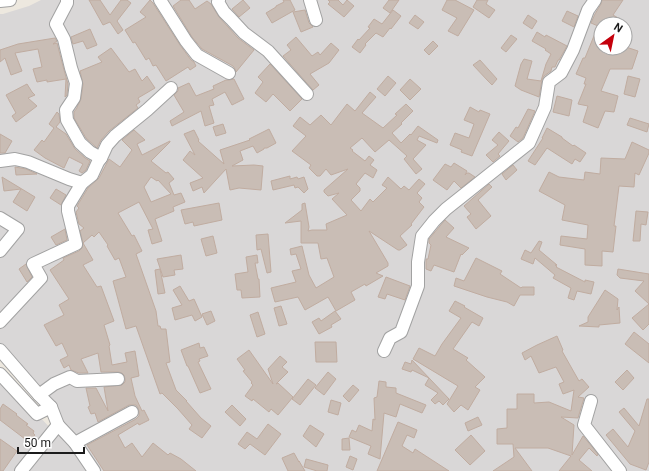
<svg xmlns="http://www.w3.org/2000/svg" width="649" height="471" font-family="Roboto,sans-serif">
  <rect width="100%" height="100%" fill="#ede8df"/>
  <g fill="#d9d7d7" fill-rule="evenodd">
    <path d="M41,0H649V471H97L80,444L28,376L0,346V14H3L29,6ZM601,24H625V48H601Z"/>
    <path d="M0,375L53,431L67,435L88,471H0Z"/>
  </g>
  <g fill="#c9bdb5" stroke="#c0aca0" fill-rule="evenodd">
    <path d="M89,0H100L110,15L121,0H127L131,3L117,21L123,30L118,34L110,22L103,25Z"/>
    <path d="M150,0L153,3L180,45L191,60L194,62L196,66L190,70L188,67L166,81L156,65L153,66L149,58L146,60L135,42L133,43L125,30L146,17L140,12Z"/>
    <path d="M181,0H189L195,9L207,1L211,4L219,17L238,38L254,50L236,72L235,69L233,66L202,49L192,37L173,6Z"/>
    <path d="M243,0L250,8L239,17L232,9Z"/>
    <path d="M283,0H290L295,10L272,23L266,13L276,7V6L284,2Z"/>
    <path d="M328,0H338L343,5L347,0L354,6L344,17L328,4L330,2Z"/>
    <path d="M389,0H399L390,13L383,8Z"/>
    <path d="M447,0H455L474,10L458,36L448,31L457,18L442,10Z"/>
    <path d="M477,0H488L486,4L495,10L489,18L473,7Z"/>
    <path d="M602,0H623L613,15L620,19L617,24H615L610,21L608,24H601V48H625L626,47L638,51L632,69H610L601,91L618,96L614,112L605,111L598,128L583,122L588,106L578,104L586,84H584L586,78L576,74L583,58H585L598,26L591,23L595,14L601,4Z"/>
    <path d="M305,10L309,23L313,27L301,32L293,12Z"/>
    <path d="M393,10L401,16L391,29L390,28L383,37L376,33L365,44L366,45L360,53L352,47L358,39L359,40L370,28L368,27L374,19L382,24Z"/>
    <path d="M567,11L578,16L574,27L562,21Z"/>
    <path d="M415,15L424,22L418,29L409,23Z"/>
    <path d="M528,15L537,21L532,29L523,23Z"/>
    <path d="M90,29L97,45L87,49L83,41L73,44L71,37Z"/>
    <path d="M537,32L545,37L546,35L567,46L559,60H558L555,67H552L551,71L544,76L542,80L539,97L521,90L515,86L521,64L524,59L532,61L527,79L541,81L546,64L551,54L545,50L546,49L532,41Z"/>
    <path d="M511,35L517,39L506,52L501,48Z"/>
    <path d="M296,37L312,56L318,52L320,55L331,43L339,50L329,63L310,74L319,85L313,90L283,56L291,50L287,45Z"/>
    <path d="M55,38L57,41L53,44L57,43L64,70L68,84L67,95L65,97L66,79L47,82V80L37,82L33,69L42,67L38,49L15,53L22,71L11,75L5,58L0,62V50L18,44Z"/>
    <path d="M433,41L438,46L429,55L424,50Z"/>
    <path d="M111,48L129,72L135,69L142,81L147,76L155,88L138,98L140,102L136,105L138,108L109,131L101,140L97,148L86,138L74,118V112L77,108V107L81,99L83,84L80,71L102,62L98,57Z"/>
    <path d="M480,60L497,79L492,85L488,81L473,65Z"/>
    <path d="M270,64L302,99L290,111L273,94L266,102L255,93L263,82L258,77Z"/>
    <path d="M388,76L396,83L385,96L377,89Z"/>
    <path d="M628,76L640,79L635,97L624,94Z"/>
    <path d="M234,79L244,99L232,105L225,92L212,99L214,105L209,106L214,123L205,126L201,111L172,126L170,121L184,112L174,95L178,91V88L189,83L196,96L214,89L213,86L226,80H229Z"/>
    <path d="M410,79L421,89L410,100L400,90Z"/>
    <path d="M27,84L32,92L35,95L28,98L37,106L16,122L12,116L16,113L6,95Z"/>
    <path d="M370,92L376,97L362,113L383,128L397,115L395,114L406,104L413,111L401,123L402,124L392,133L401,143L410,134L411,135L418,126L438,140L437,143L419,136L417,140L426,145L413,159L422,169L416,174L404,159L407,156L389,140L375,152L362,138L350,148L353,150L352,151L365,161L369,156L374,160L370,165L377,170L373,178L365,173L356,184L360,188V191L351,200L361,211L370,199L373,202L387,188L382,185L388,177L401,189L404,186L409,190L419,179L425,184L417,193L422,198L419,202L424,207L411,224L412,225L400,236L407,245L400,250H398L369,231L388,263V266L376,273L383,276L366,286L365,284L351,292L355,300L336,311L328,297L305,310L298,297L275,302L271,288L296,282L292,271L301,269L296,254L291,255L290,249L302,246L309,275L316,288L334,277L327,258L321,259L318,243H301V221L285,223L302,210V204L305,203L309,227L308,231L312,230H327L326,224L347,215L332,199L339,193L328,196L324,192V190L348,169L331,175L326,169L320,176H317L309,168L311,165L292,151L306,136L293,126L300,117L310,125L321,115L331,125L347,104L355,111Z"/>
    <path d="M557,96L572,100L569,116L553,112Z"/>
    <path d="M470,107L479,112L480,110L490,114L472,156L461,152L462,150L450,145L455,133L469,138L474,124L464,120Z"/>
    <path d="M528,109L535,111L523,138L518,142L510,136L516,127L518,128Z"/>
    <path d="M57,112L59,114L60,122L56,127L66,134L75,149L85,158L90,161L86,170L82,173L79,171L83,164L69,157L64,168L45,158L34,150L42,140L44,142L54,128L49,124Z"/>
    <path d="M630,118L649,124L647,132L627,125Z"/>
    <path d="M223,124L226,133L216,136L213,127Z"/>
    <path d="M547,128L562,137V138L573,146L574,145L586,153L580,162L575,159L572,164L547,148L535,165L528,161L543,138H542Z"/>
    <path d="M269,129L276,143L267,148H264V149L257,153L253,146L240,151L243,160L232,166L254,165L263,166L261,190L239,188L230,190L226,169L204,193L202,187L193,191L190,183L203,178L183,160L190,151L195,155L184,134L194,130L199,140L198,141L224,164L220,150L250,140L249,139Z"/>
    <path d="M134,130L145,140L137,144L142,155L170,141V142L151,161L166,173L168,172L174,179L169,183L174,195L181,193L185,202L173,207L174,211L155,219L162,241L152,244L148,230L153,229L139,202L118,213L132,236L134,235L142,251L136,254L156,311L158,326H160L161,329H166L170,362L166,363L176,390L187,401H186L201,418L211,426L202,438L189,429L192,425L178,409L162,393L160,394L136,326L126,329L113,281L126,277L119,258L115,260L107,246L108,245L99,232L94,237L92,235L83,243L80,231L84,228L79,224L76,212L79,208L77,206L88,188L99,178L109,159L120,167L132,150L122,140ZM151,177L157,181L158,180L171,194L151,202L144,187Z"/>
    <path d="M499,132L509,141L498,154L500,156L493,162L486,155L498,145L492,140Z"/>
    <path d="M0,134L12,141L5,153H0Z"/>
    <path d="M632,142L649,150V153L639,175L635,173L634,187L619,186L614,226H616L613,252L602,251V266L585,265V249L560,245L561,236L587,239L588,225L562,220L565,205L539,191L549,172L559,177L584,180L585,172L600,174L601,158L625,159Z"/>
    <path d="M454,163L467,171L465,175L467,173H469L475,177L461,188L454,181L447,190L433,180L445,164L451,167Z"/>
    <path d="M513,165L517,170L506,180L502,174Z"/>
    <path d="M15,167L26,169L37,174L16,175Z"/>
    <path d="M290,176V179L297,177L298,179L304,177L308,189L304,193L298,187L295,188L294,185L273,190L271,181Z"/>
    <path d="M2,177L35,197L27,211L13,202L21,189L4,191Z"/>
    <path d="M489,184L492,187L478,200L491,216L476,229L467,217L471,214L464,206Z"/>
    <path d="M56,189L66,195L61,205L50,198Z"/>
    <path d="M219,203L222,220L194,226L193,222L185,224L181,210Z"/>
    <path d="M636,211L648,212L646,225L641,224L640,241H633Z"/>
    <path d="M445,220L454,228L446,237L469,248L462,255L461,254L454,272L434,265L431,271L426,269V259H428L431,245L429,243V239Z"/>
    <path d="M65,229L67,240L56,245L51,237Z"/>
    <path d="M268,234L271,272L267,273L261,249L257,250L256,235Z"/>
    <path d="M213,236L217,253L206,256L201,239Z"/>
    <path d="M539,241L542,242L539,250L557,265H555L557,266L556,267L585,282V280L594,282L591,294L577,291L574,300L568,298L571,288L553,278L555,275L535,258L533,264L521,259L525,250L531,253Z"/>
    <path d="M83,243L93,260L83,265L97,287L101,286L114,321L104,325L110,345L109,346L112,365L127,362L125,353L135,351L139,376L131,378L135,396L142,411L144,410L149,420L139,425L138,423L118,435L125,448L132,443L142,457L153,443L168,455L170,453L181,459L196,471H104L87,445L136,419L139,416V412L138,408L136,405H129L98,422L95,413L91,414L88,407L90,406L86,388H96L108,411L104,387L122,385L125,382V379L124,375L122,373L118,372H101L98,353L81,359L88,373H79L71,370L69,365L64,368L60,360L68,356L62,343L56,346L44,325L64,315L59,305L69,299L50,270L64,260L63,258L79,251L82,248Z"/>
    <path d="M181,255L183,269L174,270L175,275L163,277L157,259Z"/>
    <path d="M257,255L258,263H255L258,279H259L260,297L242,298L241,290H237L235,274L248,272L246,257Z"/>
    <path d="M476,258L502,271L500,274L521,288L522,287H534V295H520L514,306L507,302L487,297L454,286L456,278L464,281Z"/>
    <path d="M26,264L32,277L27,282L19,269Z"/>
    <path d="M160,269L165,293L158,294L155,270Z"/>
    <path d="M618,269L649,274V324L643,330L632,318L649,304L635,291L644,281L620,278L617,275Z"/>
    <path d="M386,277L410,286L405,300L387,294L385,299L378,297Z"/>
    <path d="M180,286L189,301L194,299L202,317L195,321L192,315L175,320L172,308L182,305L173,290Z"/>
    <path d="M605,290L618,299L617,310L619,307L620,323L599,325V327L579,326L588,322V317Z"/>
    <path d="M455,301L465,306L464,307L483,318L479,326L472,322L453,349L468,358L466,360L485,377L475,387L480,390L468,410L461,405L454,412L447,404L458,386L413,359L419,348L435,356L442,344L461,318L449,311Z"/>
    <path d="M281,306L287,324L279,326L274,308Z"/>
    <path d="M211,311L215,321L207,325L202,314Z"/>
    <path d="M335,311L341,319L331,325L332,327L319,334L312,322L319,318L321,321Z"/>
    <path d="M258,312L265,334L257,337L250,315Z"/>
    <path d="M634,332L649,344V363L625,344Z"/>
    <path d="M557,336L563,350L562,351L579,381L582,379L589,387L578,397L584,398L578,418L561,417L574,425L572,455L583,436L598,454L597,456L589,448L579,460L592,471H559L571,456L548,448H515L532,471H493L514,457L513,444H497V429L507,428V409H517V394H534V403L549,402L571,411L574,390L563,394L559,384L564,382L556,367L539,373L531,356L525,360L522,353L537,345Z"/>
    <path d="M315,342H336L337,362H316Z"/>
    <path d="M199,343L200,348L204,347L208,356L199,359L200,361L198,362L211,389L200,393L188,366H187L181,350Z"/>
    <path d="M249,350L273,384L268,369L280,356L287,362L282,367L288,372L276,384L278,383L293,397L278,415L271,409L269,412L253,399L252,401L245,396L253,385L251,383L252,382L243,371L245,370L237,359Z"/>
    <path d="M412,360L449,399L443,405L439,401L435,404L431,400L438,393L425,385L429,378L412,370L411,372L402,369L405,362L411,364Z"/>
    <path d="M627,370L634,378L623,390L615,382Z"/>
    <path d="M328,372L336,379L324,395L315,388Z"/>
    <path d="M308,379L316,385L300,405L292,399Z"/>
    <path d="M379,381L386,382V387L396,388V393L426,405L422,413L400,404L396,417L384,413L380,459L368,454L371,446L349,437L352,430L356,432L359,425L372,431L373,419L375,420L374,398L377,397Z"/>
    <path d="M353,385L359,390L349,402L343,396Z"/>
    <path d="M647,399H649V462L646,470L630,464L606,435L613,429L628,447L635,431L619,412L624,408L639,426Z"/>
    <path d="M331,400L341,403L338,415L328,412Z"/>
    <path d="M3,404L17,414L16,415L28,424L26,425L34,431L33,433L35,435L29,442L0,420V409Z"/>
    <path d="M232,405L246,419L240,426L225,412Z"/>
    <path d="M478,417L482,425L468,431L465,423Z"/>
    <path d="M398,422L417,430L414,438L407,435L402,446L413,453L415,449L449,471H377Z"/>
    <path d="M268,424L281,434L265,455L250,444L245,449L238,444L247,432L257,439Z"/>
    <path d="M310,425L324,434L316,447L303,436Z"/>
    <path d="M471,435L485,451L470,465L455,450Z"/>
    <path d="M349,438L350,450H342V439Z"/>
    <path d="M0,439L17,451L3,471H0Z"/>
    <path d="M294,453L299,462V461L305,471H288L282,458Z"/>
    <path d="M350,456L357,459L353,470L346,467Z"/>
    <path d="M306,459L328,465L327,471H317L304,467Z"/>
  </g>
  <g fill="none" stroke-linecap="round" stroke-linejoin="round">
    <defs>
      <g id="minor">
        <path d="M67,0V3L56,24L64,39L71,68L76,83L74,98L66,110L67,120L80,143L90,152L101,158L107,145L115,136L147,110L171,88"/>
        <path d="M160,0L186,41L197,55L229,73"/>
        <path d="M219,0L218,2L224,12L231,19L244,33L268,51L307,94"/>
        <path d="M310,0L316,20"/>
        <path d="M0,1L10,0"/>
        <path d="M0,161L15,159L28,162L69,179L82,183L92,175L98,162L101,158"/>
        <path d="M0,218L18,229L0,251"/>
        <path d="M0,322L41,278L33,264L76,244L68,211V206L82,183"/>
        <path d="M0,350L39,395L51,407L58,425L75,443L94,471"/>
        <path d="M384,351L390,338L401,332L418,286V262L422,236L434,221L446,209L529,143L545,107L549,82L561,73L573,50L588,10L595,0"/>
        <path d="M0,374L37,414L51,407"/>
        <path d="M39,395L54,384L70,377L77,381L118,379"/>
        <path d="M591,401L584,425L620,471"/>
        <path d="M75,443L132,412"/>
        <path d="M21,471L58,425"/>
      </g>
    </defs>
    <use href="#minor" stroke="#a2a2a2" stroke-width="14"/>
    <use href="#minor" stroke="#fff" stroke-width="12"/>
  </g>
  <g transform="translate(613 36) rotate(33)"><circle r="19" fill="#ffffff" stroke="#a4a4a4"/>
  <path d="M0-3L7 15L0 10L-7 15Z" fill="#c5000c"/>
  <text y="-6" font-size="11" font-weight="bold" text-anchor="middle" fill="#1b1b1b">N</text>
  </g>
  <path d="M18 447v6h66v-6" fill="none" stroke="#1b1b1b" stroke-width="2"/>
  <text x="24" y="447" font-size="12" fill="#1b1b1b" stroke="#ffffff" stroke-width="3" paint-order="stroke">50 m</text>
</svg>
